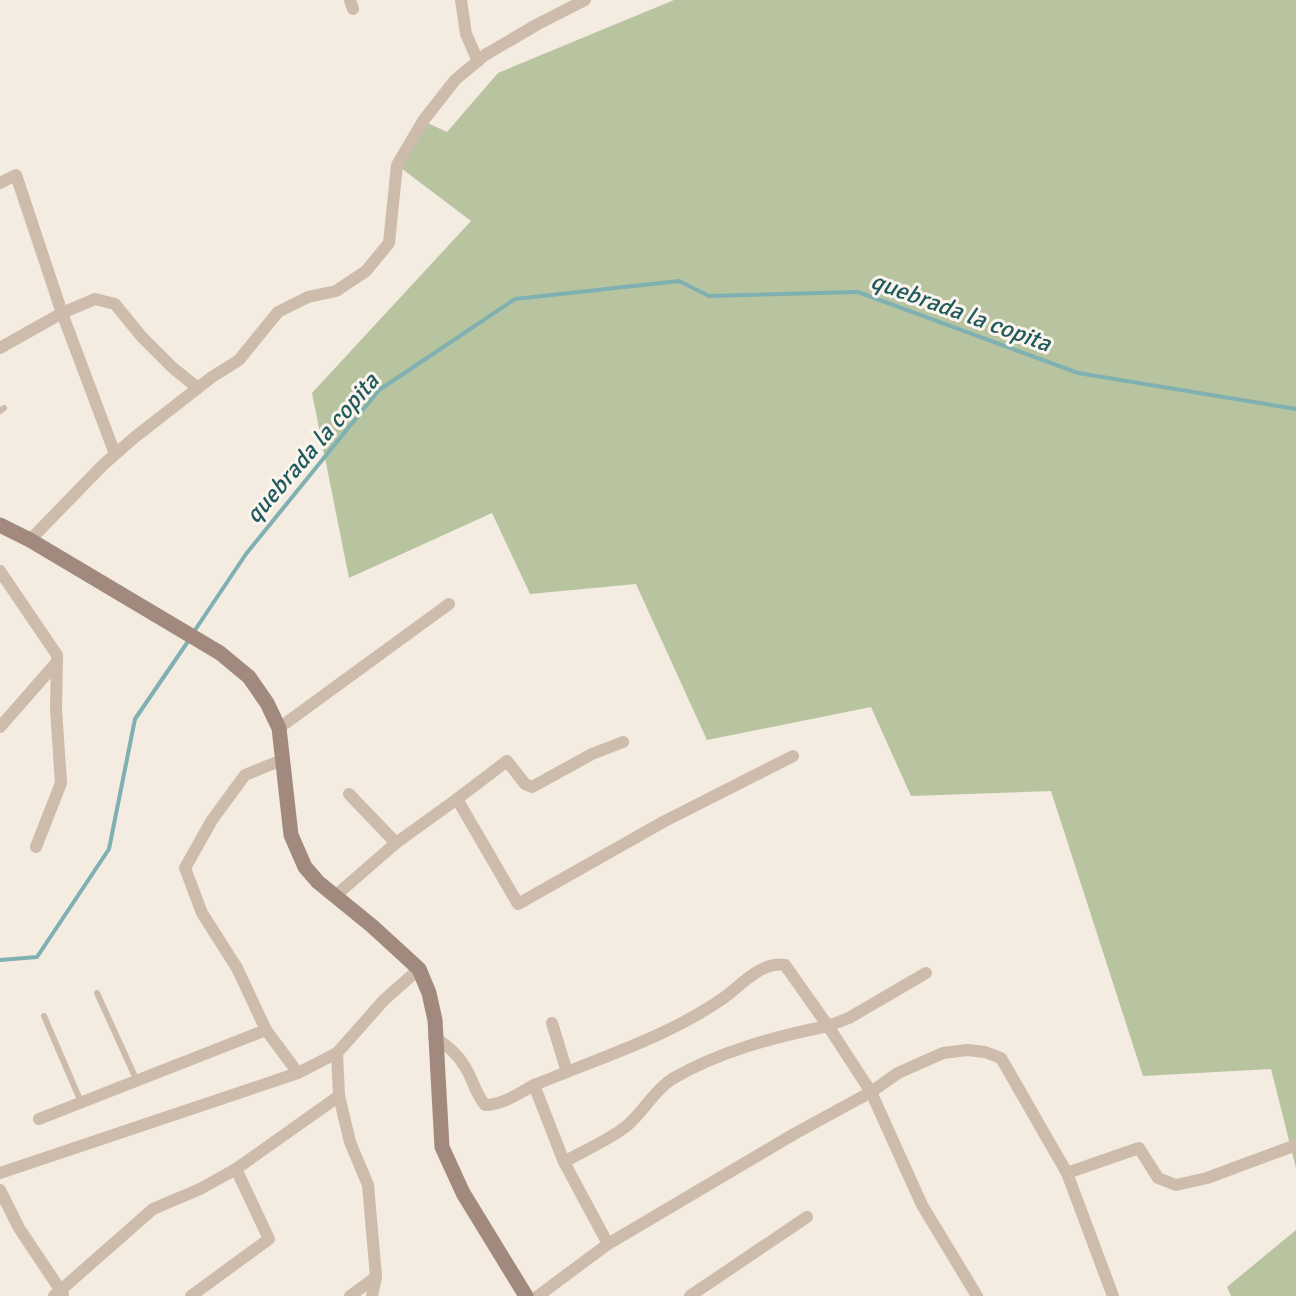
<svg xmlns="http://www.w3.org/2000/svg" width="1296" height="1296" font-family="Signika,sans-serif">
  <rect width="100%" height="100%" fill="#f4ebe1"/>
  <g fill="#b8c4a0">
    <path d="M674,0H1296V1168L1271,1069L1143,1076L1051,791L911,796L871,707L707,740L636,584L530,594L492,513L349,578L312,393L471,221L397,165L423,121L447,132L498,73Z"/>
    <path d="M1296,1230V1296H1231L1227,1287Z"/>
  </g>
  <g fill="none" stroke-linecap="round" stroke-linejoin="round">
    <g stroke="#7fb0b2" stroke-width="4">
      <path d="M193,633L246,554L379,390L515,299L679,281L709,296L858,292L1078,373L1296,409"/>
      <path d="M0,960L37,957L109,849L135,719L189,640"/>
    </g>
    <g stroke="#cdbbac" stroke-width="6">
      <path d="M0,411L4,408"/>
      <path d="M97,993L137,1081"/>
      <path d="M44,1016L81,1102"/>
    </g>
    <g stroke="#cdbbac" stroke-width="12">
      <path d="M350,0L353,9"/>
      <path d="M461,0L466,34L478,61"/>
      <path d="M0,183L16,175L62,313L115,454"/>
      <path d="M0,348L62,313L95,299L115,304L141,336L173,368L198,388"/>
      <path d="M30,540L103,465L135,437L212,377L239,360L278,312L308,297L336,291L366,271L389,243L397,165L423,121L455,80L485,55L538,24L585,0"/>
      <path d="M0,571L57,655L56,709L61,783L36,847"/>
      <path d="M0,727L57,662"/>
      <path d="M279,728L449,604"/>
      <path d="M282,760L245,775L212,820L185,868L202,913L237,968L266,1030L298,1073"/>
      <path d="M349,794L396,843"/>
      <path d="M457,799L507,761L525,784L532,787L592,754L623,742"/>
      <path d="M335,896L396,843L457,799L518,904L663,822L793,756"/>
      <path d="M552,1023L567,1072L534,1085L564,1162L608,1244"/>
      <path d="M434,1037C447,1045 458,1054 465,1067C473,1079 475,1093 485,1105C504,1104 518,1094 534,1085"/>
      <path d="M567,1072C620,1051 674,1032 722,999C740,987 760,961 785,965L828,1026L849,1018L926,973"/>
      <path d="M39,1119L266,1030"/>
      <path d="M564,1162C584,1151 606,1141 624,1128C642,1115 652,1092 672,1079C720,1051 774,1037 828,1026L871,1092L922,1205L977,1296"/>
      <path d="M0,1173L298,1073L337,1053"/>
      <path d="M1067,1173L1113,1296"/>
      <path d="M0,1190L19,1228L63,1294"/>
      <path d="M54,1296L153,1209L200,1189L236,1169L339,1096"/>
      <path d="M191,1296L269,1239L236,1169"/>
      <path d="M350,1296L376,1277"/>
      <path d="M372,1296L376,1277L368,1185L350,1142L339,1096L337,1053L384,1000L419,969"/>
      <path d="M538,1296L608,1244L794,1134L871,1092L898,1073L943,1053L967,1050L985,1052L1001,1058L1067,1173L1139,1148L1158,1178L1176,1185L1207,1178L1296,1145"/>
      <path d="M690,1296L807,1217"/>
    </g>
    <path stroke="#a18a7d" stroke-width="15" d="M0,525L30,540L220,653L249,677L267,703L279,728L291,835L305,867L318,882L372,926L419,969L429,993L435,1020L442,1147L463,1193L526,1296"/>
  </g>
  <g text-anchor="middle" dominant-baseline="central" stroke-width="6" stroke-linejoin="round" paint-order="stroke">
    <g font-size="24" font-style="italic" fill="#1f5a5e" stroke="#fbf5ee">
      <text transform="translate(961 312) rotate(20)">quebrada la copita</text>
      <text transform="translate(312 448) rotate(-49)">quebrada la copita</text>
    </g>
  </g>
</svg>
